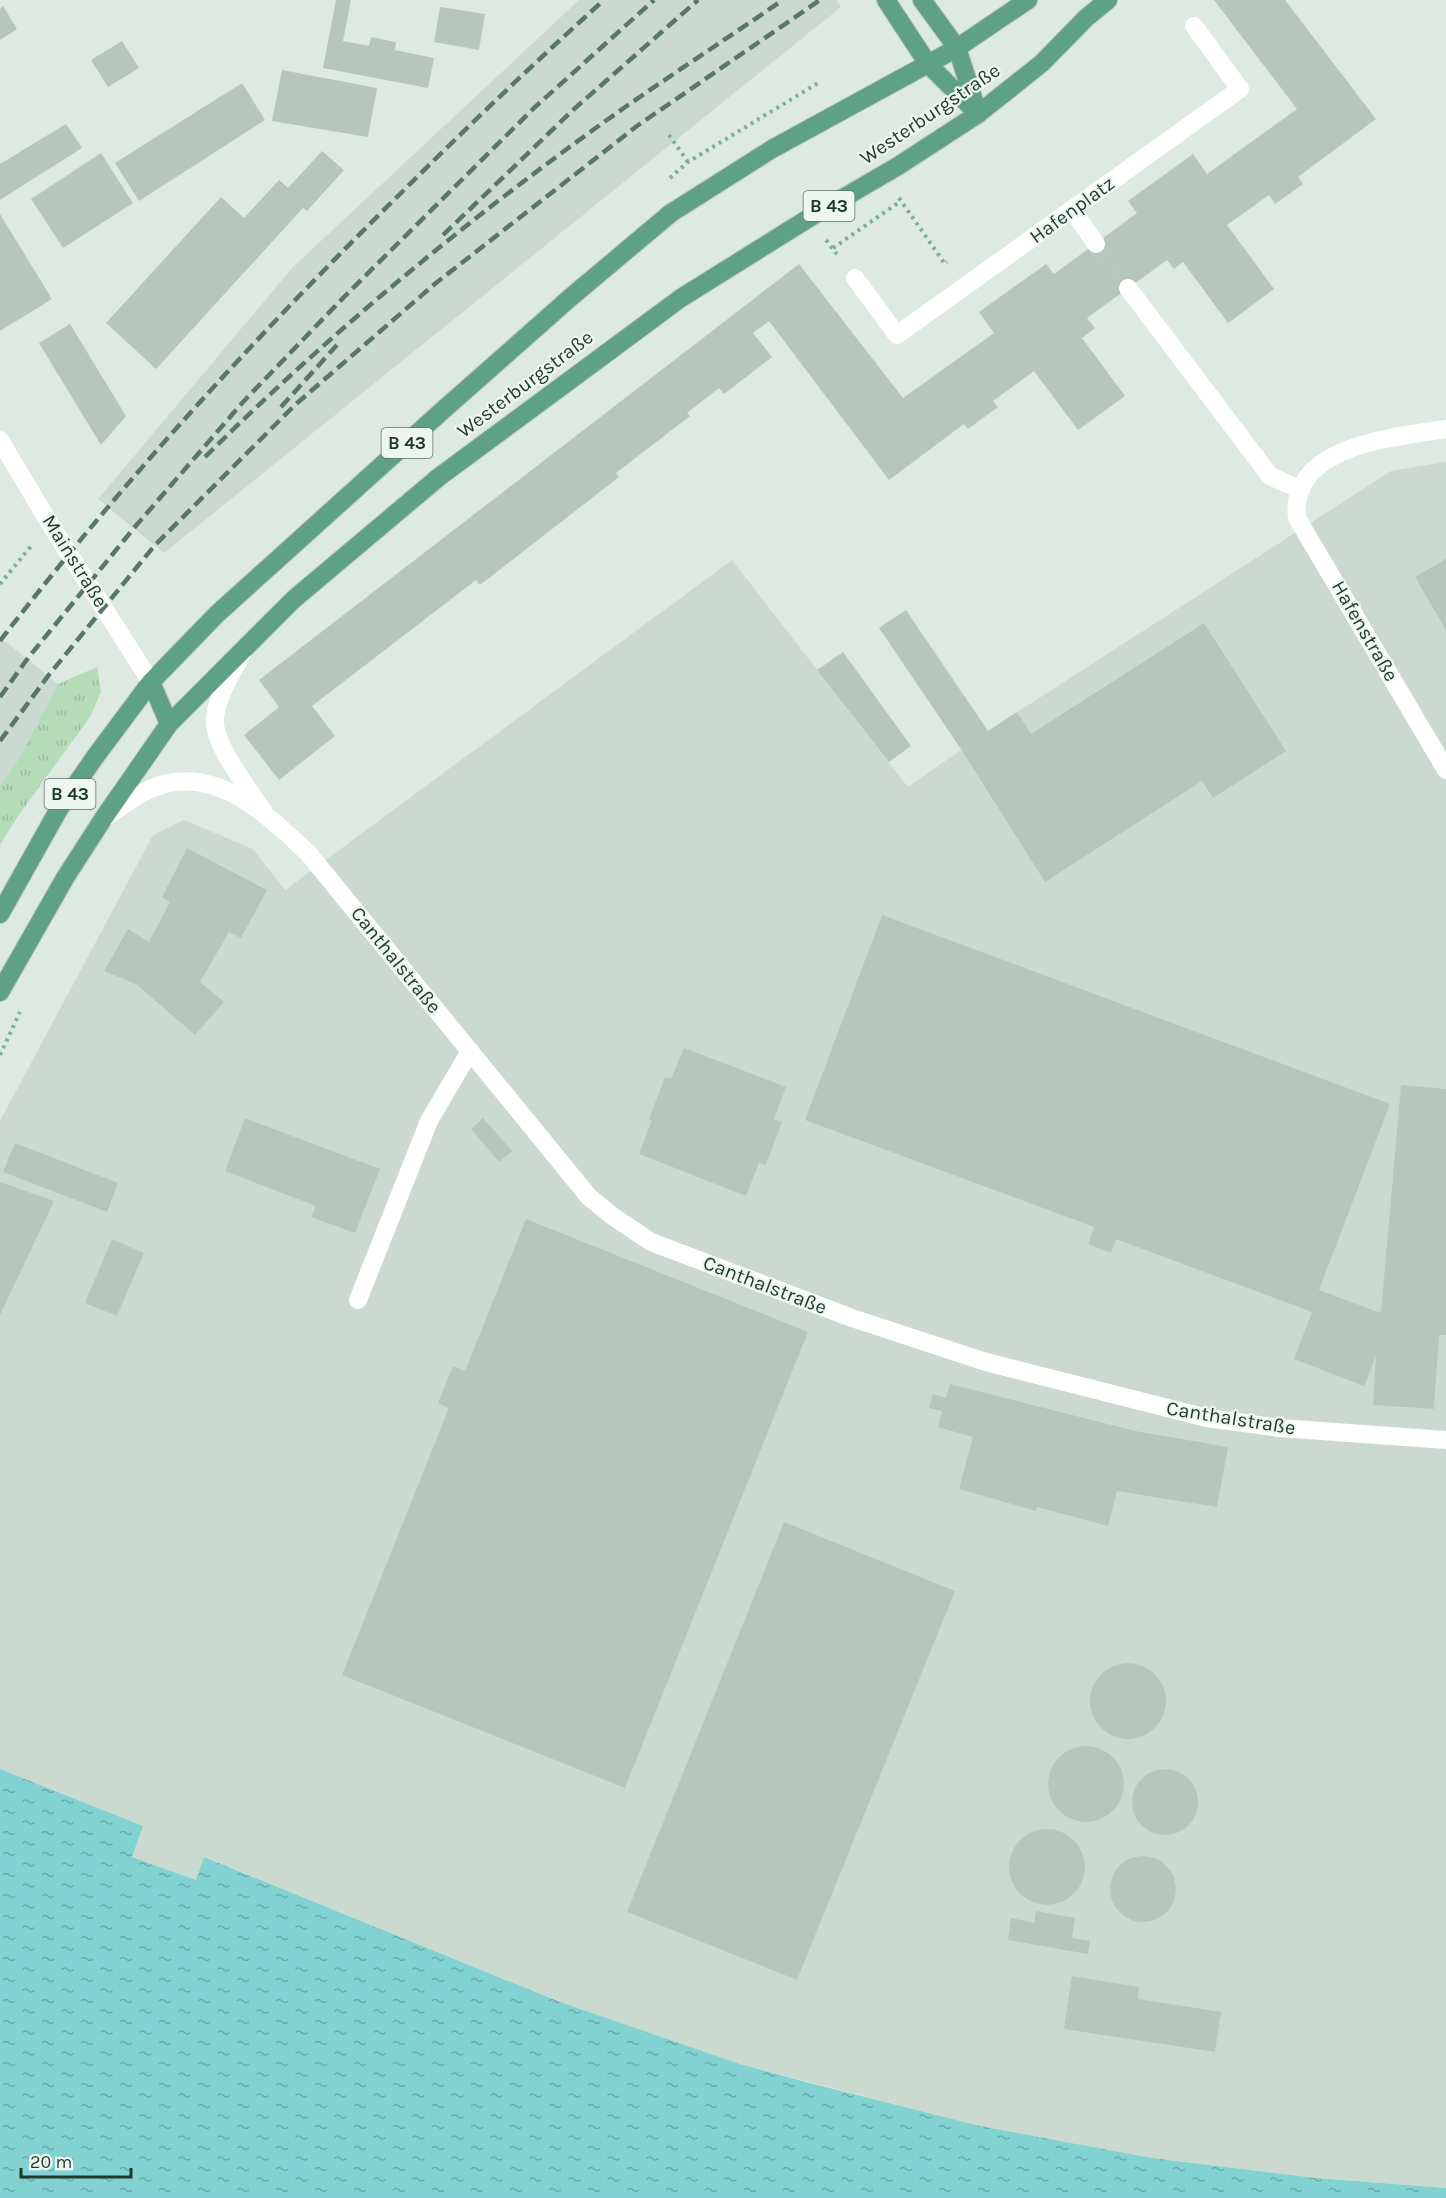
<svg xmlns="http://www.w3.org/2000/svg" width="1446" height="2198" font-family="Karla,sans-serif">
  <defs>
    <pattern id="grass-tufts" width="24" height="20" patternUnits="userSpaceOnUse" patternTransform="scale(1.5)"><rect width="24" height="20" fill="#b4dcb8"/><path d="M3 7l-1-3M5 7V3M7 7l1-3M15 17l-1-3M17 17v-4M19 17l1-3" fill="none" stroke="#9abe9e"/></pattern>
    <pattern id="water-ripples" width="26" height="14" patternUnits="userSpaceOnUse" patternTransform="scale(1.5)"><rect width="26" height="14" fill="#82d2d1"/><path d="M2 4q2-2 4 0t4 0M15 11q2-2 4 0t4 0" fill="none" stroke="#6aabaa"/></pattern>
  </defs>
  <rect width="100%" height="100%" fill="#ddeae2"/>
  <g fill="#cbdad0">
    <path d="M579,0H836L841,7L164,553L98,499L293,267Z"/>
    <path d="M1446,462V2188L1316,2178L1152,2158L980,2126L740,2064L560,2002L205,1857L196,1880L132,1857L143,1826L0,1769V1121L153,835L184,820L253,849L285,890L732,560L908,787L988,731L1391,471Z"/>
    <path d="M0,637L58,684L17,762L0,786Z"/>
  </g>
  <path fill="url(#grass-tufts)" d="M97,667L101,692L90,717L18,816L0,845V786L17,762L58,684Z"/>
  <path fill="url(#water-ripples)" d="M0,1769L143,1826L132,1857L196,1880L204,1857L560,2002L740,2064L806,2082L980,2126L1152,2158L1316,2178L1446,2188V2198H0Z"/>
  <g fill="#b5c7bd">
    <path d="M336,0H351L343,41L369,46L371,37L396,42L395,50L434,58L428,88L323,68Z"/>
    <path d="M1214,0H1285L1376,119L1298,177L1303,184L1275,204L1269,195L1227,225L1274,289L1228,323L1183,262L1174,269L1167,260L1087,318L1095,328L1082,338L1125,396L1078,430L1034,371L993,401L998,407L968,429L964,424L889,480L769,321L753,333L772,357L724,394L719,388L687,413L690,416L616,473L619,477L480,585L476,580L312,706L335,736L279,780L244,735L279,707L259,680L799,264L903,398L994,333L979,312L1046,264L1054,274L1137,213L1128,201L1193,154L1207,174L1297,109Z"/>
    <path d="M3,6L17,29L0,40V9Z"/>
    <path d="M440,7L485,14L479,50L434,42Z"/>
    <path d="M122,41L139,68L108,87L91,60Z"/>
    <path d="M282,70L377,88L368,137L272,121Z"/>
    <path d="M242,83L265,120L139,201L115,163Z"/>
    <path d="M66,124L82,148L0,200V164Z"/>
    <path d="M322,151L344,170L307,211L303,208L156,369L106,323L221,197L244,218L279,180L288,188Z"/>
    <path d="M101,153L133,203L63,248L31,199Z"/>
    <path d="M0,214L52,299L0,331Z"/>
    <path d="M70,324L126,416L101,445L39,343Z"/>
    <path d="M1446,559V630L1415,577Z"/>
    <path d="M906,610L988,731L1017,712L1031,734L1204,623L1286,751L1213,798L1202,781L1045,882L961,749L879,628Z"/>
    <path d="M843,652L911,746L889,762L817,670Z"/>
    <path d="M187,848L267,890L241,938L229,932L200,982L224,1002L195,1035L136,984L104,971L128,929L149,942L170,902L162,897Z"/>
    <path d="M882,915L1390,1104L1319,1290L1381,1313L1401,1085L1446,1089V1335H1439L1434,1409L1373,1405L1376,1356L1364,1386L1294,1359L1312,1312L1116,1239L1111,1253L1088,1244L1094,1227L805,1120Z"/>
    <path d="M684,1048L786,1087L774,1119L782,1122L766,1165L759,1163L746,1196L639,1154L652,1120L649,1119L665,1077L671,1079Z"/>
    <path d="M245,1118L380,1169L355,1233L311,1217L316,1206L225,1171Z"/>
    <path d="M483,1118L512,1151L499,1162L471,1129Z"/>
    <path d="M15,1143L118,1183L107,1212L3,1172Z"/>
    <path d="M0,1182L54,1201L0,1315Z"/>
    <path d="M526,1219L808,1332L625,1788L342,1675L449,1408L438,1403L453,1366L465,1371Z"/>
    <path d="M112,1239L144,1253L117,1316L85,1303Z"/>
    <path d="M950,1384L1135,1431L1228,1447L1217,1507L1117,1491L1108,1526L1037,1507L1036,1511L959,1489L973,1437L938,1427L942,1411L929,1408L933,1394L946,1398Z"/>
    <path d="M784,1522L955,1591L797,1980L627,1912Z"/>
    <circle cx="1128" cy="1701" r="38"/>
    <circle cx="1086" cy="1784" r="38"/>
    <circle cx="1165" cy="1802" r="33"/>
    <circle cx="1047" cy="1867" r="38"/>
    <circle cx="1143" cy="1889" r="33"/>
    <path d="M1036,1911L1075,1918L1072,1938L1090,1941L1088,1954L1008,1940L1011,1918L1034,1923Z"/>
    <path d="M1072,1976L1139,1987L1138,1999L1221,2012L1215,2052L1064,2029Z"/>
  </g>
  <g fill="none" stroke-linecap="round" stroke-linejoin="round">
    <path stroke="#b7c7be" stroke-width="18" stroke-dasharray="18 9" stroke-linecap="butt" d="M1096,244L1128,288"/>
    <defs>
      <g id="major">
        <path d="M886,0L928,64L978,114"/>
        <path d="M922,0L957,48L977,110"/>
        <path d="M151,682L169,724"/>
        <path d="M0,914L59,809L95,757L151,682L217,614L442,411L571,297L671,213L772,149L957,48L1028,0"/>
        <path d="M0,992L65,878L103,819L169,724L294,599L439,477L681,298L809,218L898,166L978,114L1042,63L1086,18L1108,0"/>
      </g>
    </defs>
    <use href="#major" stroke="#bcc4c0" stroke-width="20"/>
    <g stroke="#7caf96" stroke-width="4" stroke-dasharray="3 4.5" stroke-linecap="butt">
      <path d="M669,135L688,162"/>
      <path d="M670,178L688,162L818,83"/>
      <path d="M899,198L945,264L947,262"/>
      <path d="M826,240L839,257"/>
      <path d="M833,248L901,201"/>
      <path d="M0,584L32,545"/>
      <path d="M0,1055L20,1012"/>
    </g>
    <g stroke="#fff" stroke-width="18">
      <path d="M1072,210L1096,244"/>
      <path d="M855,278L897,335L1240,89L1194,26"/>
      <path d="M1128,288L1270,476L1301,490"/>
      <path d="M1446,429C1396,437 1288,445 1297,518L1446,770"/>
      <path d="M0,440L50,524L151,682"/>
      <path d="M242,654C232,673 217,695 215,718C212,743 248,788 263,811"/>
      <path d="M104,818C123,806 145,787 169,783C225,772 270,818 308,853L589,1197L611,1215L651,1242L852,1318L986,1362L1207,1418L1280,1428L1446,1440"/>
      <path d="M358,1300L429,1121L470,1051"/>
    </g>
    <use href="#major" stroke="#5fa185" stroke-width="18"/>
    <g stroke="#587669" stroke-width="4.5" stroke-dasharray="12 6" stroke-linecap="butt">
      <path d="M443,235L573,110L698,0"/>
      <path d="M281,407L337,345"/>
      <path d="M205,457C333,330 474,214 621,110C674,73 729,37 783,0"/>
      <path d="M0,641C122,482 257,335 400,194C466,128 534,63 604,0"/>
      <path d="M0,697L28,658L134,528L243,402L344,297L534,108L654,0"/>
      <path d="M0,741L48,676L155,545L296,404L436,283L637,126L820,0"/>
    </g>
  </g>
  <g text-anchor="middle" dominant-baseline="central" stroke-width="4.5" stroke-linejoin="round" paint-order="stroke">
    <g fill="#edf6f0" stroke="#5c7268" stroke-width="1.5">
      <rect x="803.5" y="191" width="51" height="30" rx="4.5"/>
      <rect x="381.5" y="428" width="51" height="30" rx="4.5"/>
      <rect x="44.5" y="779" width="51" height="30" rx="4.5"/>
    </g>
    <g font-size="18" font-weight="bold" fill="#1e392d">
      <text x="829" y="206">B 43</text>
      <text x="407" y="443">B 43</text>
      <text x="70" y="794">B 43</text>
    </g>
    <g font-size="20" fill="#1e392d" stroke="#edf6f0">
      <text transform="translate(930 114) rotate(-34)">Westerburgstraße</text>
      <text transform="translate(1072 210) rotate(-36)">Hafenplatz</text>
      <text transform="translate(525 384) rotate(-37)">Westerburgstraße</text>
      <text transform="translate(75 561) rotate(58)">Mainstraße</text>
      <text transform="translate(1365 631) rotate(60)">Hafenstraße</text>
      <text transform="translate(396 960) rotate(51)">Canthalstraße</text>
      <text transform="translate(765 1285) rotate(21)">Canthalstraße</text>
      <text transform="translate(1231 1418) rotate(9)">Canthalstraße</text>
    </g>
  </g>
  <path d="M21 2168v9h110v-9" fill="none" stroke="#1e392d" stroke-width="3"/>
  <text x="30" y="2168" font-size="18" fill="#1e392d" stroke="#edf6f0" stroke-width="4.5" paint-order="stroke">20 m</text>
</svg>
